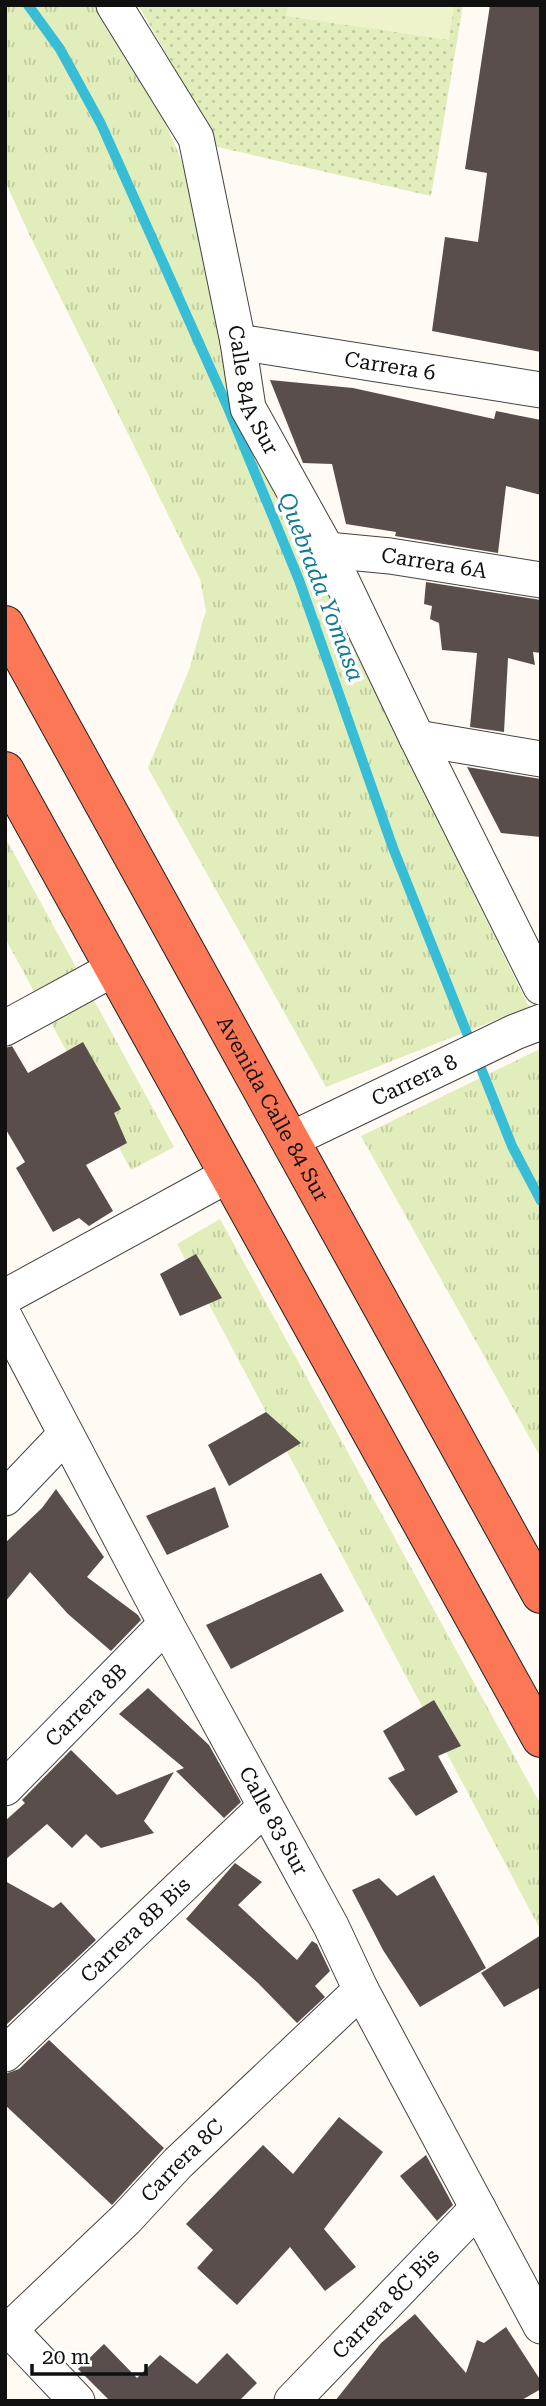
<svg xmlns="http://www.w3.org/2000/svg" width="546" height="2406" font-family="'Roboto Serif',serif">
  <defs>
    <pattern id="grass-tufts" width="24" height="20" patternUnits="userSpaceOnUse" patternTransform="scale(1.75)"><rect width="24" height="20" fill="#e1edba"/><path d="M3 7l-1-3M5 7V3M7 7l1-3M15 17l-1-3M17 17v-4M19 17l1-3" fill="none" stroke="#c0ca9f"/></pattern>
    <pattern id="park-dots" width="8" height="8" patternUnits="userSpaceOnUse" patternTransform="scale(1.75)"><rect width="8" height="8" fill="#e1edba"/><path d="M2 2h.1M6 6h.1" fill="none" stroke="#c0ca9f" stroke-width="1.8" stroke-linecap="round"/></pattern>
  </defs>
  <rect width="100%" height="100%" fill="#fffaf3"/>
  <g fill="url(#grass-tufts)">
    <path d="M5,5H103L137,59L180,157L287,512L529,1007L326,1087L148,768L189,670L206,611L200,579L29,234L5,181Z"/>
    <path d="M5,837L174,1147L131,1170L5,938Z"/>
    <path d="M540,1049L541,1051V1458L361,1136Z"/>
    <path d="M220,1219L541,1805V1931L177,1244Z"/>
  </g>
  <path fill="url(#park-dots)" d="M138,5H463L431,196L213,146L173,65Z"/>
  <path fill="#eff3cc" d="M288,5H454L449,40L286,16Z"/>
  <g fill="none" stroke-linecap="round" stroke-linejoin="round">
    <path stroke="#37bdd5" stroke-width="10" d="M28,5L60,49L101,124L229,410L299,580L393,848L512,1146L541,1201"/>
  </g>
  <g fill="#5a4e4c">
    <path d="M490,5H541V352L432,331L445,237L478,242L487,173L465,169Z"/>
    <path d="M270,380L353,388L494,419L496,411L541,420V495L506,486L498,553L395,536L396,532L346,524L332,464L303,463Z"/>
    <path d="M426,582L541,600V653L533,652L535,665L508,658L504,732L470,727L477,653L442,650L439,623L430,619L432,606L424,604Z"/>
    <path d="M467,767L541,779V837L501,833Z"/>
    <path d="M83,1042L121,1109L114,1113L127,1143L86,1165L113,1211L89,1226L79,1218L53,1232L16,1168L25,1162L5,1128V1048L12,1046L28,1073Z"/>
    <path d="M196,1254L222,1298L180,1316L160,1274Z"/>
    <path d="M266,1412L301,1443L229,1486L208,1445Z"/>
    <path d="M215,1487L229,1527L167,1555L146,1516Z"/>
    <path d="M56,1489L104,1557L87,1577L138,1615L141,1620L111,1651L68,1614L30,1572L5,1602V1543L42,1508Z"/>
    <path d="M321,1573L344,1611L231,1669L206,1625Z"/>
    <path d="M148,1688L209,1745L241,1802L224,1818L176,1771L184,1768L119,1714Z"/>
    <path d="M434,1700L461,1746L438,1756L458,1792L416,1816L388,1778L405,1770L383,1731Z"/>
    <path d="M71,1750L117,1795L174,1772L144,1821L154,1833L101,1848L86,1834L72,1848L47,1824L5,1860V1821L25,1803L22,1800Z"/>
    <path d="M235,1863L262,1882L238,1905L297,1960L312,1941L317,1944L330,1971L315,1986L325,1997L297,2023L258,1983L186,1919Z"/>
    <path d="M434,1875L486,1968L420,2007L383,1950L352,1890L379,1878L397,1896Z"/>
    <path d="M5,1881L53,1908L61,1902L96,1940L5,2026Z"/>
    <path d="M541,1935V1987L504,2007L481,1973Z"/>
    <path d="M49,2040L164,2148L112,2205L5,2105V2074L19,2069Z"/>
    <path d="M339,2117L383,2152L324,2229L356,2267L325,2291L290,2247L237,2305L197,2268L213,2250L186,2224L263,2145L293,2174Z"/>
    <path d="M426,2155L453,2205L437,2221L400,2176Z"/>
    <path d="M415,2314L466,2373L477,2340L484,2343L506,2327L541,2381V2389L520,2401H335L381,2343Z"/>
    <path d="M104,2344L137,2378L160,2355L197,2384L227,2353L257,2383L239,2401H110L78,2369Z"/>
  </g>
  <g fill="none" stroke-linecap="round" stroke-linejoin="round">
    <defs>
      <g id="street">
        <path id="s1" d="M114,5L196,138L238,342L248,408L327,550L417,738L541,987"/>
        <path id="s2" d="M238,342L541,390"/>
        <path id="s3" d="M327,550L390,556L541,580"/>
        <path d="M417,738L541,759"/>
        <path d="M5,1028L115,968"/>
        <path id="s4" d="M290,1140L515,1032L541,1022"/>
        <path d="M5,1297L228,1175"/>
        <path id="s5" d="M5,1318L166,1624L331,1926L361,1990L541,2326"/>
        <path d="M5,1498L65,1435"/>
        <path id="s6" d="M5,1788L166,1624"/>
        <path id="s7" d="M5,2054L265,1807"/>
        <path d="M5,2325L77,2401"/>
        <path id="s8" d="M5,2334L126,2219L178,2163L361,1990"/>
        <path id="s9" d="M292,2401L478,2208"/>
      </g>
      <g id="highway">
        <path id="s10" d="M5,625L541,1594"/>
        <path d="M5,771L541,1738"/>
      </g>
    </defs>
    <use href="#street" stroke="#434343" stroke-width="37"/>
    <use href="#highway" stroke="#212121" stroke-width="40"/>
    <use href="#street" stroke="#fff" stroke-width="35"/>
    <use href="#highway" stroke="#fc7755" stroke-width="38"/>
  </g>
  <g text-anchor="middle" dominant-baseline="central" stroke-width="7" stroke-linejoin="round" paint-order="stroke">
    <g font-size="21" fill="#101010" stroke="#fff">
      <text stroke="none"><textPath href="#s2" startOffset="154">Carrera 6</textPath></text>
      <text stroke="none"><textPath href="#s1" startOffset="415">Calle 84A Sur</textPath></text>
      <text stroke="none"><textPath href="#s3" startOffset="108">Carrera 6A</textPath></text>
      <text stroke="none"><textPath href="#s4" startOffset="138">Carrera 8</textPath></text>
      <text stroke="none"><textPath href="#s10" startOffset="553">Avenida Calle 84 Sur</textPath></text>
      <text stroke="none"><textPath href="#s6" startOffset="116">Carrera 8B</textPath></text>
      <text stroke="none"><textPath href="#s5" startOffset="570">Calle 83 Sur</textPath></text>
      <text stroke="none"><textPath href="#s7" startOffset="180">Carrera 8B Bis</textPath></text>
      <text stroke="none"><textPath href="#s8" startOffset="248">Carrera 8C</textPath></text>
      <text stroke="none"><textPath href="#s9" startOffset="135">Carrera 8C Bis</textPath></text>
    </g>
    <g font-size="23" font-style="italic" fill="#117b94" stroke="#fff">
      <text transform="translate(321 587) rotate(69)">Quebrada Yomasa</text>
    </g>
  </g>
  <rect width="546" height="2406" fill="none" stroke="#101010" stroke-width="14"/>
  <path d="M32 2364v10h114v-10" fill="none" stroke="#101010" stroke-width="3.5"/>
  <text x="42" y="2364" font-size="21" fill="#101010" stroke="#ffffff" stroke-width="5" paint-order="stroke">20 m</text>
</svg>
